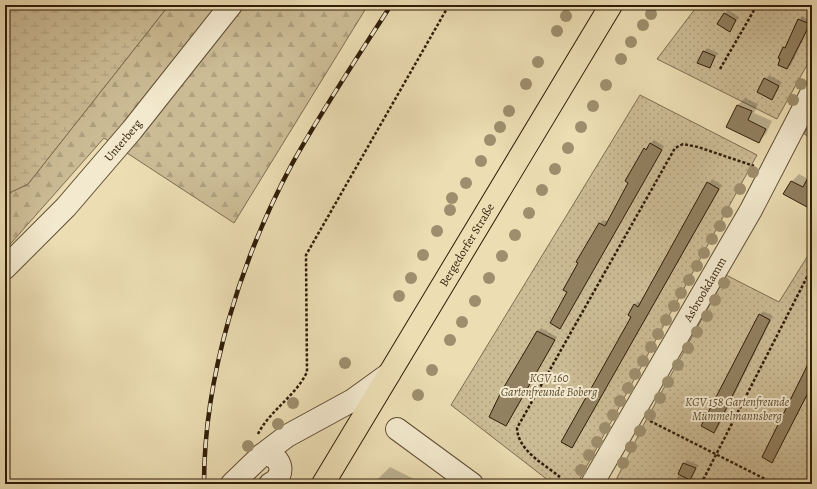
<svg xmlns="http://www.w3.org/2000/svg" width="817" height="489" font-family="Alegreya,serif">
  <defs>
    <pattern id="forest-firs" width="22" height="20" patternUnits="userSpaceOnUse"><rect width="22" height="20" fill="#ccbc96"/><path d="M5 1l3.5 6h-7zM16 11l3.5 6h-7z" fill="#b0a180"/></pattern>
    <pattern id="wetland-marsh" width="20" height="14" patternUnits="userSpaceOnUse"><rect width="20" height="14" fill="#ccbc96"/><path d="M1 5h8M5 5V1M11 12h8M15 12V8" fill="none" stroke="#b0a180"/></pattern>
    <pattern id="garden-dots" width="8" height="8" patternUnits="userSpaceOnUse"><rect width="8" height="8" fill="#ccbc96"/><path d="M2 2h.1M6 6h.1" fill="none" stroke="#b0a180" stroke-width="1.8" stroke-linecap="round"/></pattern>
  </defs>
  <rect width="100%" height="100%" fill="#ecddb3"/>
  <filter id="stains"><feTurbulence type="fractalNoise" baseFrequency=".005" numOctaves="4"/><feColorMatrix values="0 0 0 0 .2 0 0 0 0 .09 0 0 0 0 .02 0 0 0 .5 -.17"/></filter>
  <radialGradient id="worn" r=".72"><stop offset=".6" stop-color="#630" stop-opacity="0"/><stop offset="1" stop-color="#630" stop-opacity=".3"/></radialGradient>
  <path fill="url(#forest-firs)" stroke="#7e6c50" d="M169,5H368L234,223L104,138L5,250V195L28,184Z"/>
  <path fill="url(#wetland-marsh)" stroke="#7e6c50" d="M5,5H169L28,184L5,195Z"/>
  <g fill="url(#garden-dots)" stroke="#7e6c50">
    <path d="M698,5H812V56L777,119L657,59Z"/>
    <path d="M640,95L757,155L577,484H553L451,405Z"/>
    <path d="M812,120V138L804,134Z"/>
    <path d="M812,249V484H614L644,424L726,275L779,302Z"/>
  </g>
  <g fill="#0003">
    <path d="M728,10L739,17L730,30L719,24Z"/>
    <path d="M802,16L812,21L791,65L787,68L779,57Z"/>
    <path d="M707,48L718,53L710,67L699,62Z"/>
    <path d="M769,75L782,82L772,98L758,91Z"/>
    <path d="M745,98L758,104L754,113L772,121L766,134L759,141L727,126L738,105Z"/>
    <path d="M654,140L664,146L560,327L568,292L579,263L578,262L600,223L603,220L608,222L630,183L645,149Z"/>
    <path d="M799,174L810,180L812,178V203L810,202L807,206L785,194L792,181Z"/>
    <path d="M712,179L722,185L572,447L633,317L634,305L638,302L641,303Z"/>
    <path d="M763,311L773,316L718,428L714,431L760,315Z"/>
    <path d="M541,328L557,337L506,425L538,332Z"/>
    <path d="M812,360V387L772,461L763,457L792,395Z"/>
    <path d="M687,460L698,465L689,484H674Z"/>
    <path d="M390,467L416,480V484H379L377,480Z"/>
  </g>
  <g fill="#928161" stroke="#301d09">
    <path d="M724,13L736,20L730,32L717,24Z"/>
    <path d="M798,19L810,24L787,69L778,65L780,59L778,58L783,47L785,48Z"/>
    <path d="M703,51L715,56L710,68L697,63Z"/>
    <path d="M764,78L779,86L772,100L757,92Z"/>
    <path d="M737,105L752,111L748,120L766,129L759,143L726,127Z"/>
    <path d="M650,143L662,150L560,329L550,323L567,292L563,290L578,263L576,262L599,223L605,226L628,183L625,181L644,148L646,150Z"/>
    <path d="M812,170V196L807,207L783,194L791,181L803,187Z"/>
    <path d="M707,182L719,189L572,448L561,442L631,317L628,315L634,304L638,307Z"/>
    <path d="M759,314L770,320L714,433L701,426Z"/>
    <path d="M537,331L555,340L506,426L489,417L501,392Z"/>
    <path d="M812,356V385L772,463L762,457Z"/>
    <path d="M683,463L696,468L690,480L678,474Z"/>
  </g>
  <g fill="none" stroke-linecap="round" stroke-linejoin="round">
    <defs>
      <g id="minor">
        <path id="s1" d="M5,268L66,207L132,130L231,5"/>
        <path d="M397,429L472,484"/>
        <path d="M262,455C281,452 288,476 270,484"/>
        <path d="M232,484L262,455L287,436L353,400L389,374"/>
        <path id="s2" d="M592,484L751,210L812,92"/>
      </g>
      <g id="major">
        <path id="s3" d="M323,484L611,5"/>
      </g>
    </defs>
    <use href="#minor" stroke="#5f4d34" stroke-width="24"/>
    <use href="#major" stroke="#301d09" stroke-width="24"/>
    <g stroke="#301d09" stroke-width="2.5" stroke-dasharray="3 2" stroke-linecap="butt">
      <path d="M720,69L757,5"/>
      <path d="M650,421L775,484"/>
      <path d="M258,434C270,410 295,397 307,372L306,255L449,5"/>
      <path d="M560,477C544,464 518,451 517,428L675,148L683,144L698,147L754,166"/>
      <path d="M701,484L807,277L812,279"/>
    </g>
    <use href="#minor" stroke="#f3e9ce" stroke-width="22"/>
    <use href="#major" stroke="#ecddb3" stroke-width="22"/>
    <defs>
      <path id="rail" d="M204,484C204,376 241,259 292,164C322,110 357,58 391,5"/>
    </defs>
    <use href="#rail" stroke="#301d09" stroke-width="4.5"/>
    <use href="#rail" stroke="#f3e9ce" stroke-width="3" stroke-dasharray="9" stroke-linecap="butt"/>
  </g>
  <g fill="#9e8e6d">
    <circle cx="651" cy="14" r="6"/>
    <circle cx="566" cy="16" r="6"/>
    <circle cx="643" cy="25" r="6"/>
    <circle cx="557" cy="31" r="6"/>
    <circle cx="631" cy="42" r="6"/>
    <circle cx="621" cy="59" r="6"/>
    <circle cx="538" cy="62" r="6"/>
    <circle cx="526" cy="84" r="6"/>
    <circle cx="801" cy="84" r="6"/>
    <circle cx="606" cy="85" r="6"/>
    <circle cx="793" cy="100" r="6"/>
    <circle cx="593" cy="106" r="6"/>
    <circle cx="509" cy="111" r="6"/>
    <circle cx="500" cy="127" r="6"/>
    <circle cx="581" cy="127" r="6"/>
    <circle cx="490" cy="140" r="6"/>
    <circle cx="568" cy="148" r="6"/>
    <circle cx="481" cy="161" r="6"/>
    <circle cx="555" cy="169" r="6"/>
    <circle cx="753" cy="172" r="6"/>
    <circle cx="466" cy="183" r="6"/>
    <circle cx="740" cy="189" r="6"/>
    <circle cx="542" cy="190" r="6"/>
    <circle cx="452" cy="198" r="6"/>
    <circle cx="450" cy="210" r="6"/>
    <circle cx="727" cy="212" r="6"/>
    <circle cx="529" cy="213" r="6"/>
    <circle cx="720" cy="226" r="6"/>
    <circle cx="437" cy="231" r="6"/>
    <circle cx="515" cy="235" r="6"/>
    <circle cx="712" cy="239" r="6"/>
    <circle cx="704" cy="253" r="6"/>
    <circle cx="423" cy="255" r="6"/>
    <circle cx="502" cy="256" r="6"/>
    <circle cx="697" cy="266" r="6"/>
    <circle cx="411" cy="278" r="6"/>
    <circle cx="489" cy="278" r="6"/>
    <circle cx="689" cy="280" r="6"/>
    <circle cx="724" cy="283" r="6"/>
    <circle cx="681" cy="293" r="6"/>
    <circle cx="399" cy="296" r="6"/>
    <circle cx="715" cy="300" r="6"/>
    <circle cx="475" cy="301" r="6"/>
    <circle cx="674" cy="306" r="6"/>
    <circle cx="707" cy="316" r="6"/>
    <circle cx="666" cy="320" r="6"/>
    <circle cx="462" cy="322" r="6"/>
    <circle cx="697" cy="332" r="6"/>
    <circle cx="658" cy="334" r="6"/>
    <circle cx="450" cy="340" r="6"/>
    <circle cx="651" cy="347" r="6"/>
    <circle cx="688" cy="348" r="6"/>
    <circle cx="643" cy="361" r="6"/>
    <circle cx="345" cy="363" r="6"/>
    <circle cx="678" cy="365" r="6"/>
    <circle cx="432" cy="370" r="6"/>
    <circle cx="635" cy="374" r="6"/>
    <circle cx="668" cy="382" r="6"/>
    <circle cx="628" cy="388" r="6"/>
    <circle cx="418" cy="395" r="6"/>
    <circle cx="660" cy="398" r="6"/>
    <circle cx="620" cy="401" r="6"/>
    <circle cx="293" cy="403" r="6"/>
    <circle cx="613" cy="415" r="6"/>
    <circle cx="650" cy="415" r="6"/>
    <circle cx="278" cy="424" r="6"/>
    <circle cx="605" cy="428" r="6"/>
    <circle cx="640" cy="431" r="6"/>
    <circle cx="597" cy="442" r="6"/>
    <circle cx="248" cy="446" r="6"/>
    <circle cx="631" cy="447" r="6"/>
    <circle cx="589" cy="455" r="6"/>
    <circle cx="623" cy="463" r="6"/>
    <circle cx="581" cy="470" r="6"/>
  </g>
  <g text-anchor="middle" dominant-baseline="central" stroke-width="4" stroke-linejoin="round" paint-order="stroke">
    <g font-size="12" fill="#301d09" stroke="#f3e9ce">
      <text stroke="none"><textPath href="#s1" startOffset="174">Unterberg</textPath></text>
      <text stroke="none"><textPath href="#s3" startOffset="279">Bergedorfer Straße</textPath></text>
      <text stroke="none"><textPath href="#s2" startOffset="225">Asbrookdamm</textPath></text>
    </g>
    <g font-size="12" font-style="italic" fill="#5f4d33" stroke="#f3e9ce">
      <text x="549" y="378">KGV 160<tspan x="549" dy="14">Gartenfreunde Boberg</tspan></text>
      <text x="737" y="402">KGV 158 Gartenfreunde<tspan x="737" dy="14">Mümmelmannsberg</tspan></text>
    </g>
  </g>
  <rect width="817" height="489" fill="none" stroke="#ecddb3" stroke-width="20"/>
  <rect x="6" y="6" width="805" height="477" fill="none" stroke="#301d09" stroke-width="2"/>
  <rect x="10" y="10" width="797" height="469" fill="none" stroke="#301d09"/>
  <rect width="100%" height="100%" filter="url(#stains)"/>
  <rect width="100%" height="100%" fill="url(#worn)"/>
</svg>
